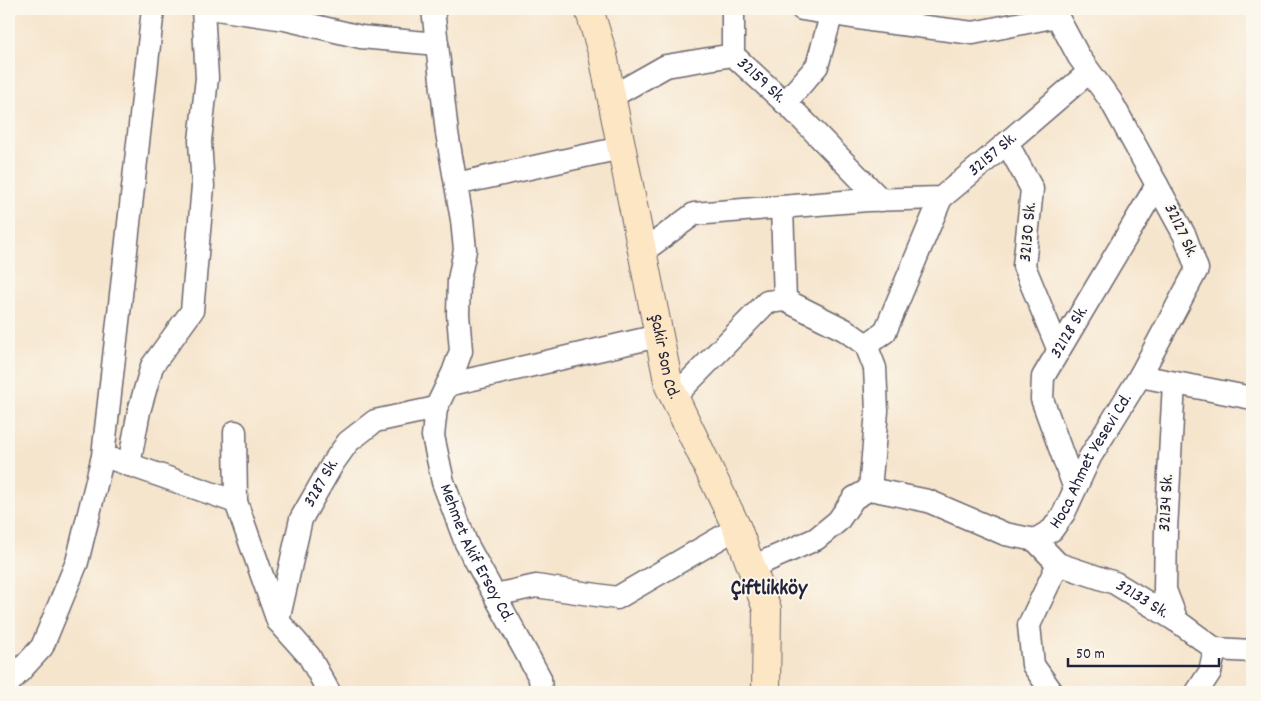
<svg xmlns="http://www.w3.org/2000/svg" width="1261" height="701" font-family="Dekko,sans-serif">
  <rect width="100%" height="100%" fill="#fbf7ec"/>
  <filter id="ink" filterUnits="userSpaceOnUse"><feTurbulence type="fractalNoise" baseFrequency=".02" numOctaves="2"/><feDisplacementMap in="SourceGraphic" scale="10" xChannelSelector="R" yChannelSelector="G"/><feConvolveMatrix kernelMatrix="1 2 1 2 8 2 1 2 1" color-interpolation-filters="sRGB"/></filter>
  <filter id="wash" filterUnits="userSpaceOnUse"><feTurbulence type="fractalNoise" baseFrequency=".0096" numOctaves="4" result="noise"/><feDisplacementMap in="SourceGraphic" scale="20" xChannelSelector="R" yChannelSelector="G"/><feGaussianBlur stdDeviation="1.12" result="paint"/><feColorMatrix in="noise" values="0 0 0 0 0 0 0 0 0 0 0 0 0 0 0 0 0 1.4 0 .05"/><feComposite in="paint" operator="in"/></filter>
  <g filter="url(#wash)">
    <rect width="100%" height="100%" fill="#f6e5cd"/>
  </g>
  <g filter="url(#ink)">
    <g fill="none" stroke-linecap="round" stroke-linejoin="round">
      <defs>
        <g id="street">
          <path d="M216,9L285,19L361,37L437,44"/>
          <path id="s1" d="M433,9L447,133L462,220L465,250L459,280L458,314L461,351L453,373L436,408L433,436L443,482L466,543L540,678L541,692"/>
          <path d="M802,9L870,20L973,33L1057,16"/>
          <path d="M733,55V9"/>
          <path id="s2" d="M611,97L666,66L733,55L795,112L881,200"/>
          <path d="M785,103L817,66L833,9"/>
          <path d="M1007,143L1032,189L1024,266L1059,351"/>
          <path d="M456,184L621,148"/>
          <path d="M782,207L785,300"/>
          <path id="s3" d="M641,253L694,214L868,200L941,198L982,164L1089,72"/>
          <path d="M866,345L885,332L941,198"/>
          <path d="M1140,376L1252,398"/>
          <path d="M1174,383L1166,530L1165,590L1177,621"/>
          <path d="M447,385L658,336"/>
          <path d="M674,397L767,302L785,300L845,330L866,345L875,368L877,411L870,489"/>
          <path d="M235,432L236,502L278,621"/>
          <path d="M116,460L236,502"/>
          <path d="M129,465L139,411L152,366L192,311L203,186L200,141L207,78L203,9"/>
          <path id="s4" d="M1075,489L1042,399L1043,377L1157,185"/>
          <path id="s5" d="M1035,540L1052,530L1064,513L1090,457L1140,376L1197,269L1185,236L1157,185L1111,101L1079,57L1057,16"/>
          <path id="s6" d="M1035,540L1058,564L1115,583L1177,621L1215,649L1252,651"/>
          <path d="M752,567L816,539L838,521L854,498L870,489L928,501L1005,534L1035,540"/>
          <path d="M495,595L536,586L617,598L737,528"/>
          <path d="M9,683L42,647L77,562L103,456L153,9"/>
          <path id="s7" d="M329,692L309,656L278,621L301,519L333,463L348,442L375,421L436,408"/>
          <path d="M1052,692L1033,665L1029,625L1058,564"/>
          <path d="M1197,692L1210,672L1215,649"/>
        </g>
        <g id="secondary">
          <path id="s8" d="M589,9L603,55L669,386L737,528L767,609L766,692"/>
        </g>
      </defs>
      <use href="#street" stroke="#6c666e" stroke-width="25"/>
      <use href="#secondary" stroke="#6c666e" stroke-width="30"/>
      <use href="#street" stroke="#fff" stroke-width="22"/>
      <use href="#secondary" stroke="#fce6c4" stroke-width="28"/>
    </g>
  </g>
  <g text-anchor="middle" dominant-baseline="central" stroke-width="4" stroke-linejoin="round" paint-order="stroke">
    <g font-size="18" fill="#22223b" stroke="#fbf7ec">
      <text stroke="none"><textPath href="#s2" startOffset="169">32159 Sk.</textPath></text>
      <text stroke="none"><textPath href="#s3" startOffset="381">32157 Sk.</textPath></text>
      <text transform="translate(1180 231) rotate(65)">32127 Sk.</text>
      <text transform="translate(1029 232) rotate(-85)">32130 Sk.</text>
      <text stroke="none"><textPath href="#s4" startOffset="170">32128 Sk.</textPath></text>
      <text stroke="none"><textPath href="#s8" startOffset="356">Şakir Son Cd.</textPath></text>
      <text stroke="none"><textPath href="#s5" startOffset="99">Hoca Ahmet Yesevi Cd.</textPath></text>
      <text stroke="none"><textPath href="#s7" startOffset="234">3287 Sk.</textPath></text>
      <text transform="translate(1167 503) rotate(-87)">32134 Sk.</text>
      <text stroke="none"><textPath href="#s1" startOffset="561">Mehmet Akif Ersoy Cd.</textPath></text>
      <text stroke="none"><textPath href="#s6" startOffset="125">32133 Sk.</textPath></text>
    </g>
    <g font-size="22" font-weight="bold" fill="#22223b" stroke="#fbf7ec">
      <text x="769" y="589">Çiftlikköy</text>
    </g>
  </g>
  <rect width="1261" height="701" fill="none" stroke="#fbf7ec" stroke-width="30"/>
  <path d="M1068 658v8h151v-8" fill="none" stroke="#22223b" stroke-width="2.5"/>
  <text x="1076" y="658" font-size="15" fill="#22223b" stroke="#fbf7ec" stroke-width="4" paint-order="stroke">50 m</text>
</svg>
